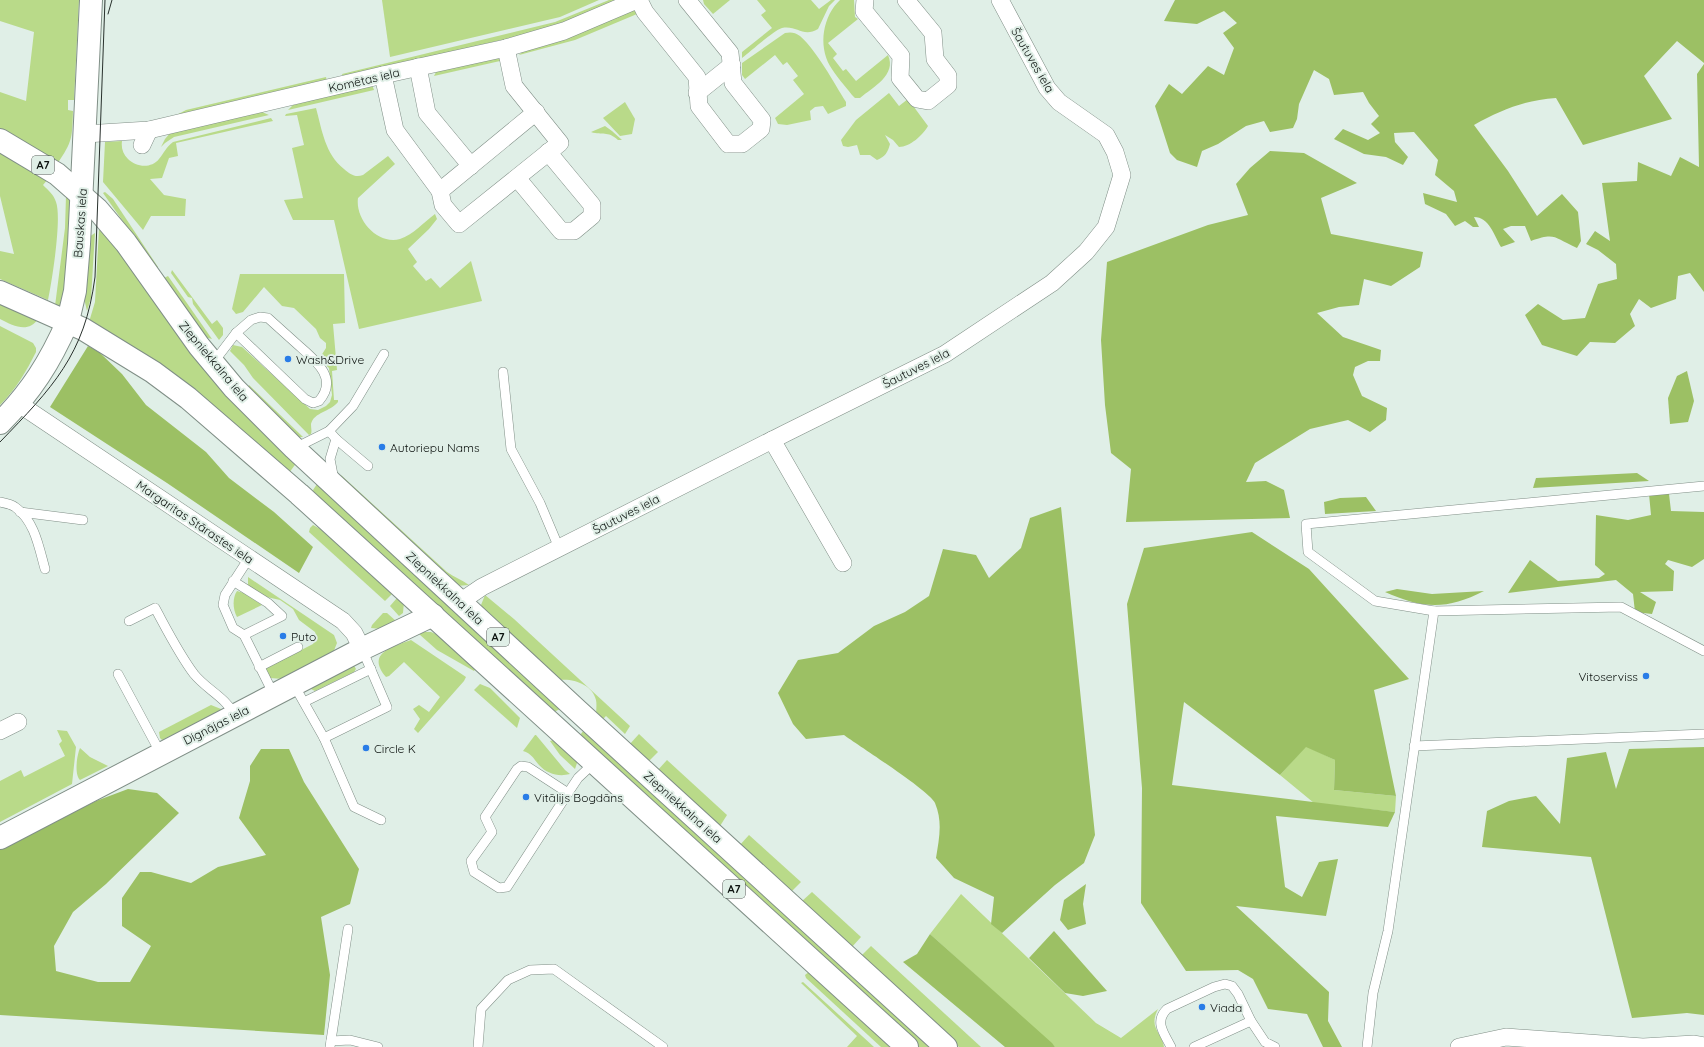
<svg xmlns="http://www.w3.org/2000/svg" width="1704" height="1047" font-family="Quicksand,sans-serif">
  <rect width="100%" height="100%" fill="#e0efe7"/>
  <g fill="#b9da89">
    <path d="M0,0H79L74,100H68V110L73,111C72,138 73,141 57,164L32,146L0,130V92L26,101L34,32L0,21Z"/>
    <path d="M382,0H599L560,17L390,57Z"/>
    <path d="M609,0H621L548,29L343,77L342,74L555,22Z"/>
    <path d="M703,0H730L713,14L704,4Z"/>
    <path d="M757,0H811L819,9L831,0H835L829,6L818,29C803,38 797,25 782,28C773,31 751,51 742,58V52L772,28L761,15L766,11Z"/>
    <path d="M840,0H854L855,17L858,19L828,43L837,54L833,58L843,71L846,69L856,81L888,55C897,75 873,87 860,98H855L852,95C845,86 836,76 830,66C818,45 823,16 840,0Z"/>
    <path d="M634,10L637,14L575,40L519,55L524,50Z"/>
    <path d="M785,33C790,32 795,32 800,36C817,51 834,83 846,102V106L828,114L823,106L815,107L810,111L811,120L787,125L778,124L775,118L804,94L793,80L798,76L787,62L783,65L775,55L745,79L742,75V63Z"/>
    <path d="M500,58V61L434,76L436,72L443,68Z"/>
    <path d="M326,77L327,81L167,120L186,110Z"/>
    <path d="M372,85L374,90L288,110L293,105Z"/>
    <path d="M889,93L899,106L908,99L928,126C923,135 910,147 899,147L893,140L885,135L890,144C888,152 885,157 877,160L870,155H860L857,145L848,147L843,146L841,140L856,120Z"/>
    <path d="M625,102L635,119L632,134L620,136L603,118Z"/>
    <path d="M316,108C322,130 325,154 344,169C350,174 355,178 363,175L388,156L395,164L358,198C355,219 377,245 400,239C413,235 424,222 435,214L437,219L429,229L408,249L417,262L413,266L426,281L431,278L440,288L471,261L482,301L359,329L334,220H293L284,200L303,198L292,148L304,145L297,115L285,116L286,114Z"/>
    <path d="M262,112L269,115L174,137L165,143L161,147L165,139L171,132Z"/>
    <path d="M271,118L273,121L176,143L178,156L169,158L162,178L150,179L164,195L186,199L185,216H151L143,230L103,182L105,142L122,141C121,148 123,154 128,159C136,167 151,169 159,159C164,153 166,147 173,142Z"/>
    <path d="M605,126L612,131L622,140H618C607,130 603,136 591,132Z"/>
    <path d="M0,150L48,179L43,185C48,190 54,195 56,202C62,218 52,281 48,300L0,279V251L14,254L0,196Z"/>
    <path d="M105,192L113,199L158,267H155L103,193Z"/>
    <path d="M66,196L71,203L69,270L61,306L59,308L55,306L65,228Z"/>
    <path d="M99,229L123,255L297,462L289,473L89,322L95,302Z"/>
    <path d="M95,233L91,298L87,311L84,298L89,237Z"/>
    <path d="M172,270L212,324L217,320L223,328V335L219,340L193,304L192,298L188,297L171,273Z"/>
    <path d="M240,274H344L345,323L333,324L337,370L332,371L334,400H338V402C330,412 314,412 311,424C311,428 312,431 311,434L309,435L253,378L244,365L230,351L233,345L242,347L310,409L318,410L326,406L330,402L332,395L329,368L319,359L326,348V343L320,338L316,329L294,308L282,306L264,287L243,312L236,314L232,309Z"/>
    <path d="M168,276L212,339L208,338L203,335L164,278Z"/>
    <path d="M0,302L39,318C28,334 14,326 0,319Z"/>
    <path d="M0,326L33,343L36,348V352C26,372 16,389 0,405Z"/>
    <path d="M249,385L303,437H297L248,387Z"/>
    <path d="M341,475L447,572C454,577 462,580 469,585L456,586L343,482Z"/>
    <path d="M317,484H320L560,706V709L554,712L314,493L313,490Z"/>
    <path d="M313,525L331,535L394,592L385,601L309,532L310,528Z"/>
    <path d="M248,577L334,635L337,643L333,653L283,679L270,678L265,669L266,668L313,644L317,638L315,632L299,620L293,609L280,600L262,596L248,586Z"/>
    <path d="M237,591L244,593L262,605L237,617C233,610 232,598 237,591Z"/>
    <path d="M485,595L514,619L630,726L625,734L606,716L601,721L596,716C596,711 597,705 596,700C593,685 573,678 560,680L484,612L481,605Z"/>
    <path d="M400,597L404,602L403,613L399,616L390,606L397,598Z"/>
    <path d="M383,613H387L396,621L381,629L371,628L372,625Z"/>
    <path d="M421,632H431L440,636L476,668L474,671L437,650L419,634Z"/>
    <path d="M411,640L466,677L464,681L418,733L414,729L420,719L413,709L419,705L429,712L440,697L404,662L389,676L386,677C366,653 392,647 411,640Z"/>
    <path d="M353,664L356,669L354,672L315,691L311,689L310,687Z"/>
    <path d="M480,684L490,688L520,718L517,728L474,690Z"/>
    <path d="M211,705L221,709L219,713L162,740L160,738L159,732Z"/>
    <path d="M57,730L67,731L76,747L72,784L0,822V781L21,770L24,777L65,756L59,744L62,741Z"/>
    <path d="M584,730L933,1047H919L581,739L580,735Z"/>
    <path d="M639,734L658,752L648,762L629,745Z"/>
    <path d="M535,735H536L565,770L570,774C559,777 547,774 539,765C533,758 532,754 523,751Z"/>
    <path d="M553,740L578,760L575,769L560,755L550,741Z"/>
    <path d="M1306,746L1335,760L1334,790L1396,796L1395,812L1314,803L1280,775Z"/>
    <path d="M80,748L90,757L108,766L80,780C74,774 77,755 80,748Z"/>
    <path d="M667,760L727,815L720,826L657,771Z"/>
    <path d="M749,835L801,882L790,893L739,846Z"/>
    <path d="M812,892L861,937L851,948L801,902Z"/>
    <path d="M961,894L1096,1023L1121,1038L1158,1009C1148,1029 1162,1031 1164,1047H1055L930,934Z"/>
    <path d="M871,946L981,1047H959L860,957Z"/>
    <path d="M810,971L894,1047H881L806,978L805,975Z"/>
    <path d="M803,982L874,1047H847L857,1036L801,983Z"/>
  </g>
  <g fill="#9cc064">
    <path d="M1175,0H1704V63L1677,41L1644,76L1672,119L1583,145L1556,98C1525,100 1501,110 1474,125L1508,171L1537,216L1562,194L1578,212L1581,241L1577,248C1554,238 1556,232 1531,241L1525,226H1511L1503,229L1515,242L1501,247C1494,235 1489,217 1474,217L1479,227H1473L1465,221L1455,226L1446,214L1425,204L1423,193L1457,202L1454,191L1435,175L1438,160L1414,132L1394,133L1395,142L1408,157L1403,165L1386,157L1364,154L1334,139L1343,129L1368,140L1380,133L1371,124L1379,116L1369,103L1363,92L1334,95L1329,79L1314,70L1299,104L1297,119L1293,128L1270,132L1264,121L1246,126L1218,144L1202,151L1197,167L1177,160L1170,153L1155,106L1169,84L1182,94L1208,66L1224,75L1234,48L1223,33L1237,23L1224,11L1197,24L1164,21Z"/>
    <path d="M1704,64V292L1690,273L1678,276L1676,299L1651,308L1639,299L1630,314L1635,326L1615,343L1590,342L1577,356L1542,345L1525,315L1538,304L1563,320L1585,318L1598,284L1617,279L1616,264L1598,250L1586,244L1595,231L1610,241L1602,183L1637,181L1638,162L1671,176L1680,157L1699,167L1697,74Z"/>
    <path d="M1270,151L1304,153L1357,183L1321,198L1331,234L1423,252L1420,267L1391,286L1364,279L1359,305L1339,307L1317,313L1343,337L1381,350L1380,361H1368L1355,367L1353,375L1362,396L1387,408L1386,420L1370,432L1348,420L1310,429L1255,463L1246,482L1266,481L1284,490L1290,518L1126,522L1131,469L1111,453L1105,405L1101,340L1107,262L1208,225L1248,215L1236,184L1250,168Z"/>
    <path d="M88,346L99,352L122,374L146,405L206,452L229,478L274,512L313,547L299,573L167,483L50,407Z"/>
    <path d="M1687,371L1694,401L1688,422L1670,424L1668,398L1677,376Z"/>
    <path d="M1637,473L1649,481L1533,488L1536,478Z"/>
    <path d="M1649,494H1669L1671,511L1704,512V559L1692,567L1668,560L1665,564L1674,571L1673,591L1640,592L1656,602L1652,614L1635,612L1633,594L1616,580L1508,593L1530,560L1558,581L1599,578L1605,574L1595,565L1596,515L1628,520L1651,515Z"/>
    <path d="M1366,497L1376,511L1325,514L1324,502L1340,498Z"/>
    <path d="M1061,507L1095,835L1084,863L1055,885L1002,933L991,924L994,897L954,878L936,858C939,839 943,822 935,803C930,791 859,746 844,735L806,739L793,724L778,693L798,660L838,653L874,626L905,612L929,596L943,549L976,555L989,578L1021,548L1030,518Z"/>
    <path d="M1252,532L1309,569L1409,679L1374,690L1396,796L1334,790L1335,760L1306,747L1280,775L1184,702L1172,785L1395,812L1388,827L1276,816L1285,887L1302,897L1319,862L1338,859L1326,916L1236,906L1329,992L1328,1021L1342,1047H1323L1307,1014L1268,1009L1253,979L1238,970L1186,971L1141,903L1142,788L1127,604L1144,548Z"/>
    <path d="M1397,589L1432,594L1484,591C1447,610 1423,609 1385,592Z"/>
    <path d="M1704,747V1015L1687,1013L1632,1018L1591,857L1482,847L1487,811L1509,801L1536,796L1560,824L1567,758L1606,752L1616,789L1629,749Z"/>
    <path d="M261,749H289L304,782L359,869L350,904L321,917L330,975L324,1035L0,1015V848L96,801L128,789L157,793L179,813L106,884L73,912L54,946L56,971L98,982H130L151,946L122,926V898L140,872H151L191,883L218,867L266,855L239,818L250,781V766Z"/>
    <path d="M1086,884L1083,904L1086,924L1068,930L1060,920L1064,900Z"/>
    <path d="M1054,931L1107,991L1083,996L1065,993L1029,958Z"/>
    <path d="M930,934L1052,1043L1055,1047H1005L903,962L917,954Z"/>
  </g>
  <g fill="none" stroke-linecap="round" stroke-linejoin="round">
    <defs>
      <g id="service">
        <path d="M260,317L268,318C278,327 288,336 298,345C315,360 339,378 319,401L313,403L305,399L236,333L251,320Z"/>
        <path d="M213,363L236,333"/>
        <path d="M503,372L511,449L540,503L559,548"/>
        <path d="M329,431L353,406L384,354"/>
        <path d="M295,448L329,431L336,439L368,466"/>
        <path d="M334,480L330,459L336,439"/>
        <path d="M0,502C5,503 11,504 15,507C35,521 39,548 45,569"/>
        <path d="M20,512L83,520"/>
        <path d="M249,558L225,595L223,605L233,628L244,635L274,695"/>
        <path d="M233,581L268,603L282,616L244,635"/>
        <path d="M1434,611L1375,601L1308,552L1306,524L1704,486"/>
        <path d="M129,621L155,608C167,630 179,654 194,674C206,689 225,697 235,715"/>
        <path d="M259,667L298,647"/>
        <path d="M118,674L161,754"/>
        <path d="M294,685L324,738L387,707L362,649"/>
        <path d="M304,702L371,669"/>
        <path d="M324,738L354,807L381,820"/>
        <path d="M1414,746L1704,734"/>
        <path d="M521,766L528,767L568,793L507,887L499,888L474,872L471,861L492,832L485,817L517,769Z"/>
        <path d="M568,793L578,778L595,762"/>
        <path d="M331,1041L350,1040L378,1047"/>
        <path d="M330,1047L348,929"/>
        <path d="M478,1047L481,1009L508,980L530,970L554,969L663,1047"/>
        <path d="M1171,1047C1164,1033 1154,1022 1167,1009L1214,987L1225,984L1232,986L1238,994L1251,1021L1265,1042L1275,1047"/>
        <path d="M1194,1047L1251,1021"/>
        <path d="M1367,1047L1373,993L1388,931L1434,611L1621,607L1704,651"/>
      </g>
      <g id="minor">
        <path d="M639,0L645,12L697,77L699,106L728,144H742L761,129L762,120L733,83L730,53L687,0"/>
        <path d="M865,0L864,11L901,56L900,78L917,99L928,101L948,85V76L935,59L933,33L906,0"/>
        <path d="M418,67L427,113L471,166"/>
        <path d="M383,75L395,130L440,191L443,205L459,224L560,143L514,86L506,48"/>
        <path d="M697,93L732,65"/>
        <path d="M85,134L149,130L383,75L506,48L564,31L637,0"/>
        <path d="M142,145L149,130"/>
        <path d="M517,178L561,231H574L592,216V205L548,152"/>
        <path d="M440,191L536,112"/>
        <path d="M19,404L343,621L354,633L362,649"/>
        <path d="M772,440L843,563"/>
        <path d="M460,602L482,587L786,433L945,354L1052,283L1086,252L1106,227L1122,175L1115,152L1106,135L1059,102L1047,88L1000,0"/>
        <path d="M0,731L18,722"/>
        <path d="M1459,1047L1506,1037L1643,1047L1694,1044L1704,1046"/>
      </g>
      <path id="tertiary" d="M68,321L75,291L79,244L91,0"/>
      <g id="secondary">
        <path d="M0,423C31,392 50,362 68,321"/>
        <path d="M0,838L362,649L433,615"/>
      </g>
      <g id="trunk">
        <path d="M0,140L57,174L97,209L126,243L199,346L234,388L294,448L578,711L946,1047"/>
        <path d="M0,292L83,329L153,372L188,398L299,494L907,1047"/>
      </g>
    </defs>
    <use href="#service" stroke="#808f87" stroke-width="10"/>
    <use href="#minor" stroke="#808f87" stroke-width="18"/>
    <use href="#tertiary" stroke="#808f87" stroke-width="24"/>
    <use href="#secondary" stroke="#808f87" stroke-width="24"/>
    <use href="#trunk" stroke="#808f87" stroke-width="24"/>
    <use href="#service" stroke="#fff" stroke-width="9"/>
    <use href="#minor" stroke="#fff" stroke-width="17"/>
    <use href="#tertiary" stroke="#fff" stroke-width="22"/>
    <use href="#secondary" stroke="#fff" stroke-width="22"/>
    <use href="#trunk" stroke="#fff" stroke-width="22"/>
    <g stroke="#29312d" stroke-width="1">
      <path d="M108,14L112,0"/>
      <path d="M0,442C52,388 85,355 95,277L105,0"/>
    </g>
  </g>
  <g fill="#297ce7" stroke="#e0efe7" stroke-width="1.5">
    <circle cx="288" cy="359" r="4"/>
    <circle cx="382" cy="447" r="4"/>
    <circle cx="283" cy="636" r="4"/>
    <circle cx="1646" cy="676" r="4"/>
    <circle cx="366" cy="748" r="4"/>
    <circle cx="526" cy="797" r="4"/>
    <circle cx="1202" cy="1007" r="4"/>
  </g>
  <g text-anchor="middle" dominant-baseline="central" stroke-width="4" stroke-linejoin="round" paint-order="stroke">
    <g fill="#e0efe7" stroke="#4b544f" stroke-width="1">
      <rect x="32" y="156" width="22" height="18" rx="3"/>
      <rect x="487" y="628" width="22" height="18" rx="3"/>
      <rect x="723" y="880" width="22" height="18" rx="3"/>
    </g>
    <g font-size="11" font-weight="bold" fill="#0b110e">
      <text x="43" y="165">A7</text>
      <text x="498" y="637">A7</text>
      <text x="734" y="889">A7</text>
    </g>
    <g font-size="12" fill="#0b110e" stroke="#e0efe7">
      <text transform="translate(1033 60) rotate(60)">Šautuves iela</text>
      <text transform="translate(364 80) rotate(-13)">Komētas iela</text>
      <text transform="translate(80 223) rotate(-86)">Bauskas iela</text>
      <text transform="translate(214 361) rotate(50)">Ziepniekkalna iela</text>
      <text transform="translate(916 368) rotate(-27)">Šautuves iela</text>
      <text transform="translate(626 514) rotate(-27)">Šautuves iela</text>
      <text transform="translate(195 522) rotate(34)">Margaritas Stārastes iela</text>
      <text transform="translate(445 588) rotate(43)">Ziepniekkalna iela</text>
      <text transform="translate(216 725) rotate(-27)">Dignājas iela</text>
      <text transform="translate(683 807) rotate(42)">Ziepniekkalna iela</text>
    </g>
    <g font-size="12" fill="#0b110e" stroke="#e0efe7" text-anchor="start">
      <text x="296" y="359">Wash&amp;Drive</text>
      <text x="390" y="447">Autoriepu Nams</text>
      <text x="291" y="636">Puto</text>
      <text x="1638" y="676" text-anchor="end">Vitoserviss</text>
      <text x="374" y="748">Circle K</text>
      <text x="534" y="797">Vitālijs Bogdāns</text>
      <text x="1210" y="1007">Viada</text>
    </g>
  </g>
</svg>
